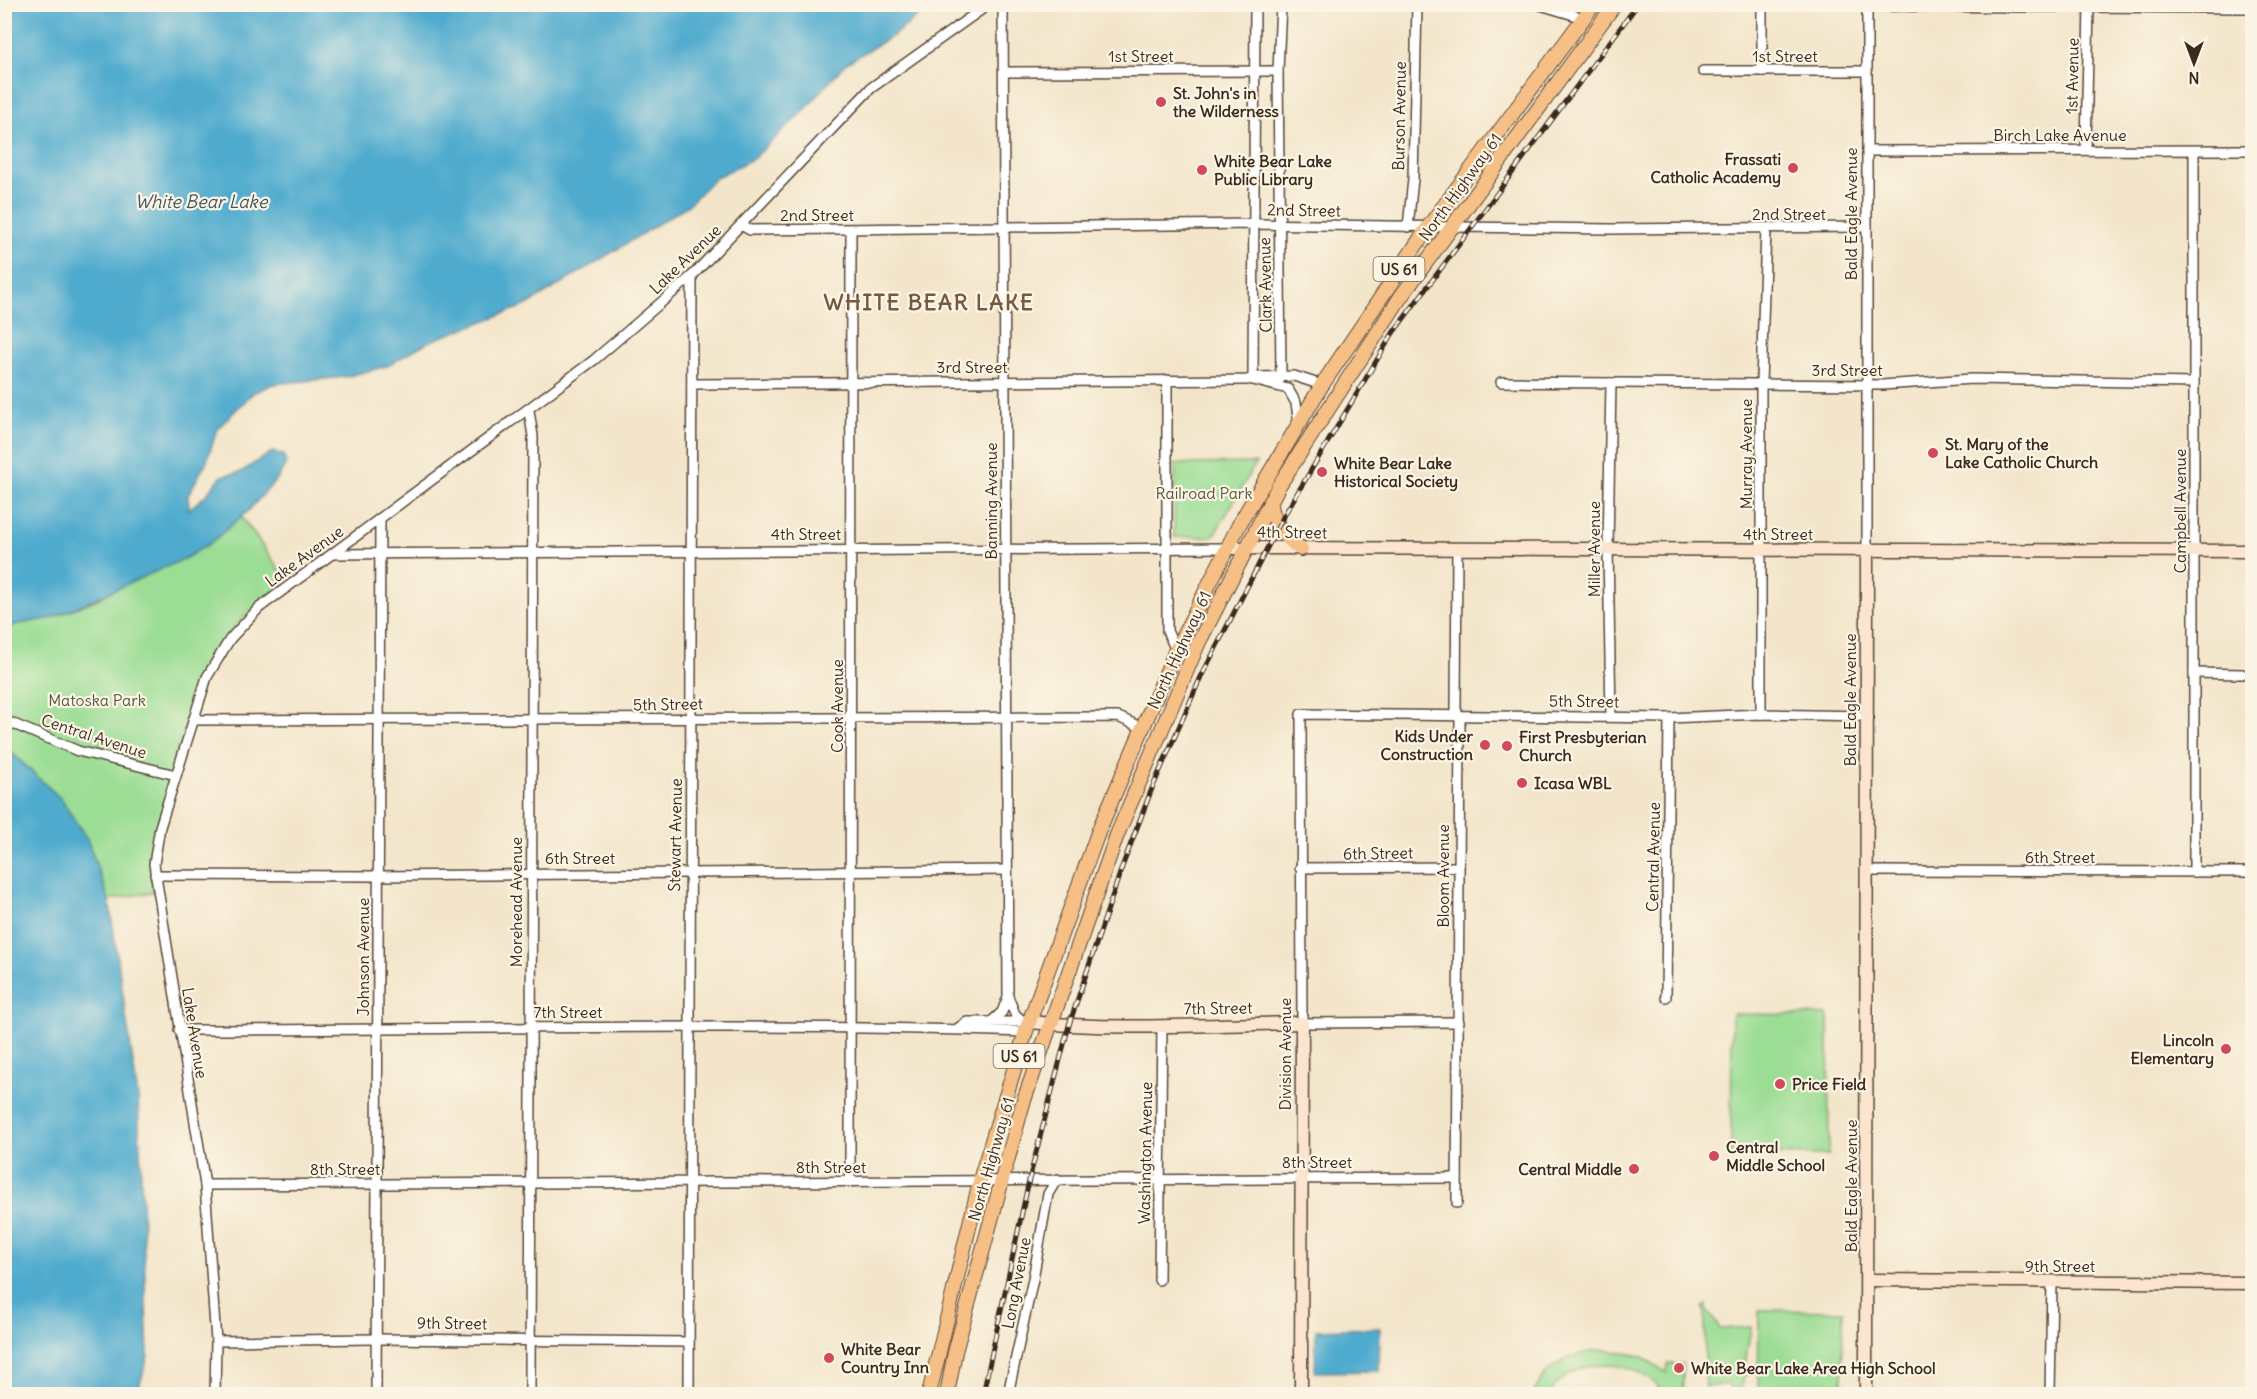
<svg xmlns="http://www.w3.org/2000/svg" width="2257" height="1399" font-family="Delius,sans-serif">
  <rect width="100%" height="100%" fill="#fcf5e5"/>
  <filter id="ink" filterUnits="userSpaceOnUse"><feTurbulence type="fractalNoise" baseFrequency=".0167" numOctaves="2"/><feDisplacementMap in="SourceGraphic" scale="12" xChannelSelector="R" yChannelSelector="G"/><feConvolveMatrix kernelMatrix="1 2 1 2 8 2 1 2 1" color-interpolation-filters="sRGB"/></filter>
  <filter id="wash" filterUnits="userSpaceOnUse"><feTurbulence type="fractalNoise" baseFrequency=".008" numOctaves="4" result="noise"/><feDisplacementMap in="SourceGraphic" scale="24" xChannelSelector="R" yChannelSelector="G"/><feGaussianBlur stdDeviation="1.35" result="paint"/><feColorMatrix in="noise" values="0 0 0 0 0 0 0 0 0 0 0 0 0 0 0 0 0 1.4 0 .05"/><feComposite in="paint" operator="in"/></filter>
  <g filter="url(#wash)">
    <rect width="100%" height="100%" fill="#f3e5ca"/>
    <g fill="#9bdd94" stroke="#6b8459" stroke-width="1.5">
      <path d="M1256,463L1213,537H1174L1175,464Z"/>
      <path d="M241,516L287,580L240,621L206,667L151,849L153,892L109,900L87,839L61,799L5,746L4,631L14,625L52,618L98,599Z"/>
      <path d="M1732,1014L1828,1015L1829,1155L1731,1154Z"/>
      <path d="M1707,1305V1310L1720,1329L1751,1327L1745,1365L1750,1373L1743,1377L1740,1394H1733L1728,1384L1705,1387V1311L1703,1307Z"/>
      <path d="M1759,1310L1843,1311L1842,1394H1758Z"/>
      <path d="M1607,1350L1641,1356L1667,1373L1668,1364H1683V1394H1663C1642,1357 1571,1354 1550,1394H1534C1545,1363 1576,1351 1607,1350Z"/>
    </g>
    <g fill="#50abce" stroke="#466a76" stroke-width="1.5">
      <path d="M5,4H933V5L894,35L845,64L804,111L754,158L715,178L687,206L527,305L428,342L387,366L345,377L273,384L253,393L217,429L207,461L188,495L189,509L205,496L222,476L241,472L272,452L283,455L286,463L278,478L249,510L212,542L186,558L52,618L14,625L5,631Z"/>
      <path d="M4,746L61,799L87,839L109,900L138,1097L148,1356L137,1394H5Z"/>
      <path d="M1380,1328L1379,1371L1315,1372L1316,1330Z"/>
    </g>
  </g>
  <g filter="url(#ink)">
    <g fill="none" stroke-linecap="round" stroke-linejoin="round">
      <defs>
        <g id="street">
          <path d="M1003,4L1008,997L1015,1014L1024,1022"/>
          <path d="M1537,4L1584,18"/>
          <path d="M1867,6L2252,8"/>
          <path d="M1703,71H1867"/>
          <path d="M1762,71V4"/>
          <path d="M1004,72L1278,71"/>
          <path d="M2086,149L2089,4"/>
          <path d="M1867,151L2252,150"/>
          <path d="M741,225L750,230L1253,224L1610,229L1867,227"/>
          <path d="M1408,227L1413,179L1417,4"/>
          <path d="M1167,380V631L1176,650"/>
          <path d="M1253,380L1255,4"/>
          <path d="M1253,380L1288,389L1296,403L1299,424"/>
          <path d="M1501,382L1882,385L1972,379L2194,383"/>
          <path d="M1611,383L1608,548L1611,716"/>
          <path d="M692,384L1247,380L1260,377L1294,376L1322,385"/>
          <path d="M1278,384L1281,376L1278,71L1281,4"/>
          <path d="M529,411L533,436L530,1394"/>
          <path d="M1457,549L1456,709L1460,720L1457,1203"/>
          <path d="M1867,550V4"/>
          <path d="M332,554L1227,548"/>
          <path d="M2194,673L2242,674"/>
          <path d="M1761,714V384L1766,229"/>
          <path d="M4,720L78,751L176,775"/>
          <path d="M193,720L1118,717L1141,727"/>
          <path d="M1300,868L1457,867"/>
          <path d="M1868,871L2252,872"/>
          <path d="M2194,872V151"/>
          <path d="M155,875L377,876L1006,870"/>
          <path d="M1666,997L1669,718"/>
          <path d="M991,1022L1002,1012L1008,997"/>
          <path d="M1459,1022L1302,1023L1301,714L1669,718L1761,714L1866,716"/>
          <path d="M957,1029L967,1022H1025"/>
          <path d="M179,1030C461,1030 744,1022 1026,1032"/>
          <path d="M850,1182L851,230"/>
          <path d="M205,1185L1457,1178"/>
          <path d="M1159,1280L1162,1026"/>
          <path d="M216,1341L376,1339L689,1342"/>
          <path d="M215,1394L216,1341L205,1185L154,864L160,827L207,677L230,639L259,608L594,360L692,276L871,88L989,4"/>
          <path d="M376,1394L380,519"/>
          <path d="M689,1394L692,276"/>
          <path d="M1008,1394L1033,1279L1048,1194L1057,1179"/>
          <path d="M2050,1394L2052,1283"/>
        </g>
        <g id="secondary">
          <path d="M1227,548L2252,551"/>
          <path d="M1030,1022C1120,1031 1211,1024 1302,1023L1301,1394"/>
          <path d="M1868,1280L2252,1283"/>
          <path d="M1866,1394L1867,550"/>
        </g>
        <g id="primary">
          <path d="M1270,501C1274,525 1282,535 1301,549"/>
          <path d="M929,1394L982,1173L1027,1028L1099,830L1176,650L1241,521L1322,385L1429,226L1594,4"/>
          <path d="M947,1394L955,1352L1023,1103L1117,835L1198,644L1278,487L1400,298L1615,4"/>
        </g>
      </defs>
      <use href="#street" stroke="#574638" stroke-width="12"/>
      <use href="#secondary" stroke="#574638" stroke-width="15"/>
      <use href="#primary" stroke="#574638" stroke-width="16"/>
      <use href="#street" stroke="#fff" stroke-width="9"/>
      <use href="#secondary" stroke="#fbe5cf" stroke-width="12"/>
      <use href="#primary" stroke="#f5bf86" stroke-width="14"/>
      <defs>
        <path id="rail" d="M983,1394L1029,1180L1069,1025L1122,867L1151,791L1200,679L1283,517L1393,333L1638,4"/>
      </defs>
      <use href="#rail" stroke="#3b2a1e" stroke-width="5"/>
      <use href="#rail" stroke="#fcf5e5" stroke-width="3" stroke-dasharray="9" stroke-linecap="butt"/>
    </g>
  </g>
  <g fill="#d1495b" stroke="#fcf5e5" stroke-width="2">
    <circle cx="1161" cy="102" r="6"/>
    <circle cx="1793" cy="168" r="6"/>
    <circle cx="1202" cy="170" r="6"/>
    <circle cx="1933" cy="453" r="6"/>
    <circle cx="1322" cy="472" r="6"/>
    <circle cx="1485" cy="745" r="6"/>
    <circle cx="1507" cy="746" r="6"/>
    <circle cx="1522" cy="783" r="6"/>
    <circle cx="2226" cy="1049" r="6"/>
    <circle cx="1780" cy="1084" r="6"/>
    <circle cx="1714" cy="1156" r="6"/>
    <circle cx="1634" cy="1169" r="6"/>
    <circle cx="829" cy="1358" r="6"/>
    <circle cx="1679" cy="1368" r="6"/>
  </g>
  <g text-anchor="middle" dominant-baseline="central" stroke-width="4.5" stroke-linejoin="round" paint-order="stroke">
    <g fill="#fcf5e5" stroke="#75675a" stroke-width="1.5">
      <rect x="1373.5" y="257" width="51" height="24" rx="4.5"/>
      <rect x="993.5" y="1044" width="51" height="24" rx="4.5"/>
    </g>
    <g font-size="15" font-weight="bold" fill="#3b2a1e">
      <text x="1399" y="269">US 61</text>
      <text x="1019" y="1056">US 61</text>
    </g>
    <g font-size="16" fill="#3b2a1e" stroke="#fcf5e5">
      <text x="1141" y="56">1st Street</text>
      <text x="1785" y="56">1st Street</text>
      <text transform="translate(2072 76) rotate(-89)">1st Avenue</text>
      <text transform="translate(1399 116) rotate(-89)">Burson Avenue</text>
      <text x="2060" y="135">Birch Lake Avenue</text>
      <text transform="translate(1460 187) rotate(-54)">North Highway 61</text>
      <text transform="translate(1304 210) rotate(1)">2nd Street</text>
      <text x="1789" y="214">2nd Street</text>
      <text transform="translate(1851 214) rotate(-90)">Bald Eagle Avenue</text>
      <text x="817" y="215">2nd Street</text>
      <text transform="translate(685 259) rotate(-44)">Lake Avenue</text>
      <text transform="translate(1265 285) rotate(-91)">Clark Avenue</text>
      <text x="972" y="367">3rd Street</text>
      <text x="1847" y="370">3rd Street</text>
      <text transform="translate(1746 454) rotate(-90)">Murray Avenue</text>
      <text transform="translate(991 501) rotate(-90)">Banning Avenue</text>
      <text transform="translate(2180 511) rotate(-90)">Campbell Avenue</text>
      <text transform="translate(1292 532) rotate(1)">4th Street</text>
      <text x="806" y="534">4th Street</text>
      <text x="1778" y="534">4th Street</text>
      <text transform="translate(1594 549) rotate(-90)">Miller Avenue</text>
      <text transform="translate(304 556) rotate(-36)">Lake Avenue</text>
      <text transform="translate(1179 650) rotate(-65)">North Highway 61</text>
      <text transform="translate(1850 700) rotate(-90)">Bald Eagle Avenue</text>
      <text transform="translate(1584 701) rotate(1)">5th Street</text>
      <text transform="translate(668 704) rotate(-1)">5th Street</text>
      <text transform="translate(837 706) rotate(-90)">Cook Avenue</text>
      <text transform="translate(94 736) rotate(18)">Central Avenue</text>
      <text transform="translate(675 835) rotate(-89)">Stewart Avenue</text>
      <text transform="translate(1378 853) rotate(-1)">6th Street</text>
      <text transform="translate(1653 857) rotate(-89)">Central Avenue</text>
      <text x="2060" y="857">6th Street</text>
      <text x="580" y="858">6th Street</text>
      <text transform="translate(1443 876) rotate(-90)">Bloom Avenue</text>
      <text transform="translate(516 902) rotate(-90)">Morehead Avenue</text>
      <text transform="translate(363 957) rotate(-90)">Johnson Avenue</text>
      <text transform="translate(1218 1008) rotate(-1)">7th Street</text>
      <text x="568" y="1012">7th Street</text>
      <text transform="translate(195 1033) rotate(81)">Lake Avenue</text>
      <text transform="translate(1285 1054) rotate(-90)">Division Avenue</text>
      <text transform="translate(1145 1153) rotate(-89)">Washington Avenue</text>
      <text transform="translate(991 1159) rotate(-74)">North Highway 61</text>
      <text x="1317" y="1162">8th Street</text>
      <text x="831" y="1167">8th Street</text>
      <text x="345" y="1169">8th Street</text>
      <text transform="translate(1851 1186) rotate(-90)">Bald Eagle Avenue</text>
      <text x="2060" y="1266">9th Street</text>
      <text transform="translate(1016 1283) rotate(-79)">Long Avenue</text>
      <text transform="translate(452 1323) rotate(1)">9th Street</text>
    </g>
    <g font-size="16" font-weight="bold" fill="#3b2a1e" stroke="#fcf5e5" text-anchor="start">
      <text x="1173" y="93">St. John's in<tspan x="1173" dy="18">the Wilderness</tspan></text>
      <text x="1781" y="159" text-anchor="end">Frassati<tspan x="1781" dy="18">Catholic Academy</tspan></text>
      <text x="1214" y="161">White Bear Lake<tspan x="1214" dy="18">Public Library</tspan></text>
      <text x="1945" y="444">St. Mary of the<tspan x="1945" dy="18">Lake Catholic Church</tspan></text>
      <text x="1334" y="463">White Bear Lake<tspan x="1334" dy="18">Historical Society</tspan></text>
      <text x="1473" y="736" text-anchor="end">Kids Under<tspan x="1473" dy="18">Construction</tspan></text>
      <text x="1519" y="737">First Presbyterian<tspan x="1519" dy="18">Church</tspan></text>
      <text x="1534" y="783">Icasa WBL</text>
      <text x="2214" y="1040" text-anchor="end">Lincoln<tspan x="2214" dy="18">Elementary</tspan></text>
      <text x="1792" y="1084">Price Field</text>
      <text x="1726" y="1147">Central<tspan x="1726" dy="18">Middle School</tspan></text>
      <text x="1622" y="1169" text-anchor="end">Central Middle</text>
      <text x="841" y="1349">White Bear<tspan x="841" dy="18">Country Inn</tspan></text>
      <text x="1691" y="1368">White Bear Lake Area High School</text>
    </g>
    <g font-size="16" fill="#53573c" stroke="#fcf5e5">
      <text x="1204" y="493">Railroad Park</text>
      <text x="97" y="700">Matoska Park</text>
    </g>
    <g font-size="18" font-style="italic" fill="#42575c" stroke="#fcf5e5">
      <text x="201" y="201">White Bear Lake</text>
    </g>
    <g font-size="22" font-weight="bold" letter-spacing="1.5" fill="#76593e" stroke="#fcf5e5">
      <text x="929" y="302">WHITE BEAR LAKE</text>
    </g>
  </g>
  <rect width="2257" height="1399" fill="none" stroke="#fcf5e5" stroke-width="24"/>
  <g transform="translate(2194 63) rotate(180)" stroke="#fcf5e5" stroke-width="4.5" paint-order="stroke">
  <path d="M0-4.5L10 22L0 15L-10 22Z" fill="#3b2a1e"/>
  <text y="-9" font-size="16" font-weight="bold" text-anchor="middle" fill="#3b2a1e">N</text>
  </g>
</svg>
